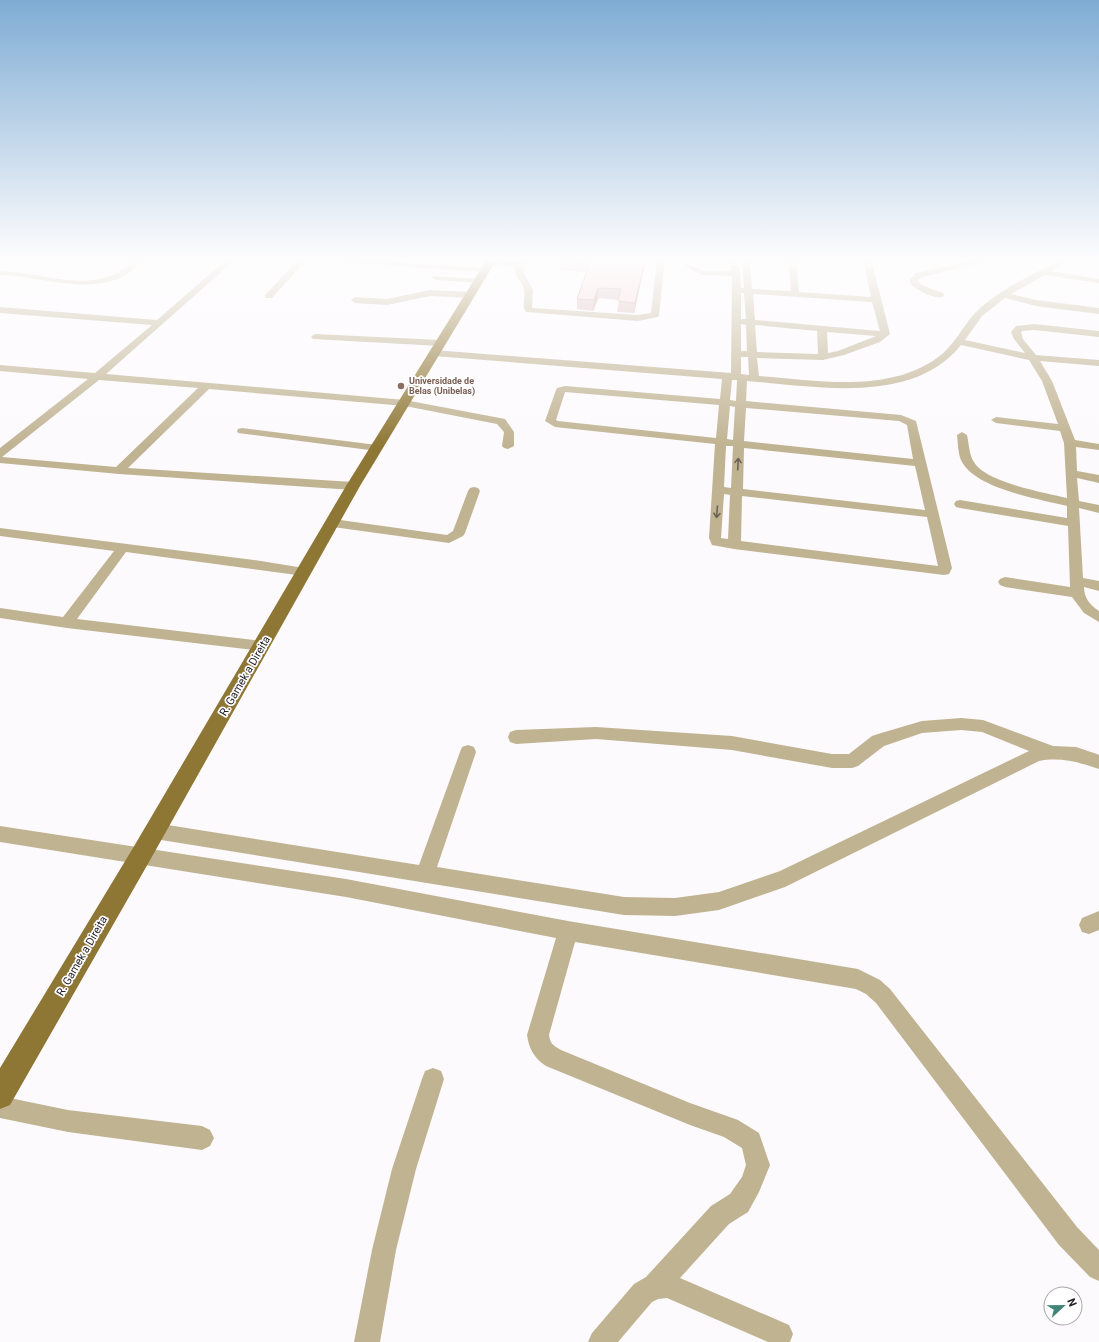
<svg xmlns="http://www.w3.org/2000/svg" width="1099" height="1342" font-family="Roboto,sans-serif">
  <rect width="100%" height="100%" fill="#fdfafd"/>
  <g fill="none" stroke-linecap="round" stroke-linejoin="round">
    <g fill="#c0b392" fill-rule="evenodd">
      <path d="M135,259H144C107,304 48,276 0,275V271C35,271 75,289 110,276C119,273 128,266 135,259Z"/>
      <path d="M227,259H236L106,374L405,400L505,419L514,432V446L508,449L504,448L502,446L504,432L497,424L405,406L209,389L128,468L353,482L357,483L359,486L357,489L353,490L119,474L0,463V448L88,379L0,371V365L95,373L152,325L0,313V307L157,320ZM99,380L198,388L116,467L2,457Z"/>
      <path d="M299,259H307L272,298H266L265,296L266,294Z"/>
      <path d="M320,259H359L484,268L488,270L484,272L324,261Z"/>
      <path d="M519,259H527L523,272L533,290L532,308L638,315L651,313L657,259H665L659,315L658,317L638,321L526,312C521,305 526,299 524,290C523,281 513,277 515,267L491,264L487,262L491,260L517,262Z"/>
      <path d="M728,259H736L740,274L741,288H744L742,259H750L752,289L791,291L788,259H796L799,292L871,297L863,259H871L890,334L880,342L844,355L823,360L757,358L759,376C817,380 886,394 937,358C954,346 962,327 976,312C1000,289 1032,275 1061,259H1071L1052,271L1099,279V283L1045,275L1011,294L1036,300L1099,308V314L1036,306L1005,298L982,316L965,340L1025,353L1014,339L1011,332L1016,326L1034,324L1099,331V337L1034,330L1022,331L1021,332L1023,339L1036,355L1099,360V366L1040,361L1052,381L1075,440L1099,444V450L1076,447L1077,471L1099,475V483L1077,478L1079,501L1099,505V513L1079,508L1083,578L1099,581V591L1084,587C1084,598 1090,605 1099,611V622L1084,613L1072,597L1005,587L1000,585L998,582L1000,579L1005,577L1070,587L1068,526L960,508L956,507L954,504L956,501L960,500L1067,518V506C1039,499 977,489 962,462C958,455 958,443 957,435L962,432L967,435C969,443 969,455 974,462C985,482 1045,493 1067,498L1064,443L1060,431L996,423L991,420L996,417L1058,424L1042,381L1029,360L961,345C913,406 813,386 747,381L746,401L901,415L916,421L952,568L949,574L944,575L734,549L712,545L709,538L715,444L555,427L545,421L556,390L557,388L565,386L720,399L722,379L434,356L429,353L434,350L731,373L732,276L702,275L684,266L688,264L704,271H731ZM741,293H744L746,319H741ZM753,294L872,302L880,331L755,320ZM741,324L746,325L747,351H741ZM755,325L817,331L818,354L757,352ZM827,332L876,336L838,351L828,353ZM741,357H748L749,375L741,374ZM732,380H737L736,401L730,400ZM565,392L719,405L716,438L558,421L556,420ZM730,406L735,407L733,440L727,439ZM746,408L899,421L907,425L913,459L744,441ZM726,446H733L731,488L724,487ZM744,448L915,466L925,510L743,489ZM724,494L730,495L728,539L721,538ZM742,496L927,517L938,566L741,541Z"/>
      <path d="M979,259H994L990,261L922,277L918,280V282L924,286L943,293L944,295L943,297C933,299 916,290 910,283V279L916,273Z"/>
      <path d="M433,276L479,279L483,281L479,283L436,280L432,278Z"/>
      <path d="M430,290L471,292L475,295L471,298L430,296L387,305L355,303L351,300L355,297L387,299Z"/>
      <path d="M316,334L440,340L445,343L440,346L313,339L311,337L313,335Z"/>
      <path d="M242,428L377,445L383,448L377,451L238,433L237,431L238,429Z"/>
      <path d="M474,487L478,488L480,491L465,533L463,536L449,543L333,527L329,526L327,523L329,520L333,519L447,535L453,531L468,491L470,488Z"/>
      <path d="M0,528L261,561L304,568L309,569L311,572L309,575L304,576L126,552L77,619L262,641L267,642L269,646L267,650L262,651L67,628L0,618V608L63,617L114,551L0,536Z"/>
      <path d="M961,718L983,720L1053,746L1076,747L1097,754L1099,755V769C1078,762 1061,757 1039,761L785,887L719,910L675,916L624,915L155,839L149,837L146,831L149,825L155,823L419,865L460,752L462,747L468,745L474,747L476,752L437,867L624,897L675,898L719,892L780,871L1029,751L982,732L961,730L922,733L884,746L858,766L852,768H832L732,750L596,739L516,744L510,742L508,737L510,732L516,730L596,727L732,736L832,754H849L872,736L878,734L922,721Z"/>
      <path d="M0,826L346,879L568,921L858,969L880,980L890,989L1077,1227L1099,1250V1281L1090,1277L1059,1245L876,1003L866,994L856,989L575,942L549,1035C550,1044 554,1046 561,1050L690,1103L738,1120L759,1133L770,1165L759,1192L748,1212L729,1224L680,1278L789,1325L793,1334L790,1342H768L667,1298L658,1299L652,1302L618,1342H588L592,1333L634,1284L646,1277L711,1206L730,1194L742,1177L746,1165L742,1148L724,1137L690,1125L546,1066C534,1058 529,1049 527,1035L556,938L346,897L0,842Z"/>
      <path d="M1099,911V930L1089,934L1082,932L1079,925L1082,918Z"/>
      <path d="M433,1068L441,1071L444,1079L416,1169L396,1250L380,1342H354L372,1250L392,1169L422,1079L425,1071Z"/>
      <path d="M0,1096L68,1110L202,1126L210,1130L214,1138L210,1146L202,1150L68,1132L0,1118Z"/>
    </g>
    <path fill="#8e7634" fill-rule="evenodd" d="M487,259H497L360,486L149,862L10,1105L0,1109V1068L133,848L346,486Z"/>
  </g>
  <path fill="#d4b1ad" d="M646,259L634,313L617,312L619,300L598,298L593,311L577,309V299L586,272L559,270V260Z"/>
  <g fill="#ac908d">
    <path d="M645,259H646L634,313L635,303Z"/>
    <path d="M598,288V298L593,311L594,300Z"/>
  </g>
  <path fill="#f6cec9" stroke="#ac908d" d="M559,259H645L635,303L618,301L621,289L598,288L594,300L577,299L590,262L559,260Z"/>
  <defs><path id="oneway-shaft" d="M-6 0H5M1.5-3L5.5 0L1.5 3" fill="none" stroke-width="1.6" stroke-linecap="round" stroke-linejoin="round"/></defs>
  <g stroke="#6b6357">
    <use href="#oneway-shaft" transform="translate(738 464) rotate(-87)"/>
    <use href="#oneway-shaft" transform="translate(717 512) rotate(94)"/>
  </g>
  <linearGradient id="sky" x2="0" y2="1"><stop stop-color="#7facd4"/><stop offset="0.58" stop-color="#fefdfe"/><stop offset="1" stop-color="#fefdfe" stop-opacity="0"/></linearGradient>
  <rect width="1099" height="447" fill="url(#sky)"/>
  <circle fill="#8d6e63" stroke="#fff" stroke-width="1.5" cx="401" cy="386" r="4"/>
  <g text-anchor="middle" dominant-baseline="central" stroke-width="3.5" stroke-linejoin="round" paint-order="stroke">
    <g font-size="9" font-weight="bold" fill="#785e54" stroke="#fff" text-anchor="start">
      <text x="409" y="381">Universidade de<tspan x="409" dy="10">Belas (Unibelas)</tspan></text>
    </g>
    <g font-size="11" fill="#252127" stroke="#fff">
      <text transform="translate(245 676) rotate(-60)">R. Gamek a Direita</text>
      <text transform="translate(82 956) rotate(-60)">R. Gamek a Direita</text>
    </g>
  </g>
  <g transform="translate(1063 1306) rotate(68)"><circle r="19" fill="#ffffff" stroke="#a8a6a9"/>
  <path d="M0-3L7 15L0 10L-7 15Z" fill="#428578"/>
  <text y="-6" font-size="11" font-weight="bold" text-anchor="middle" fill="#252127">N</text>
  </g>
</svg>
